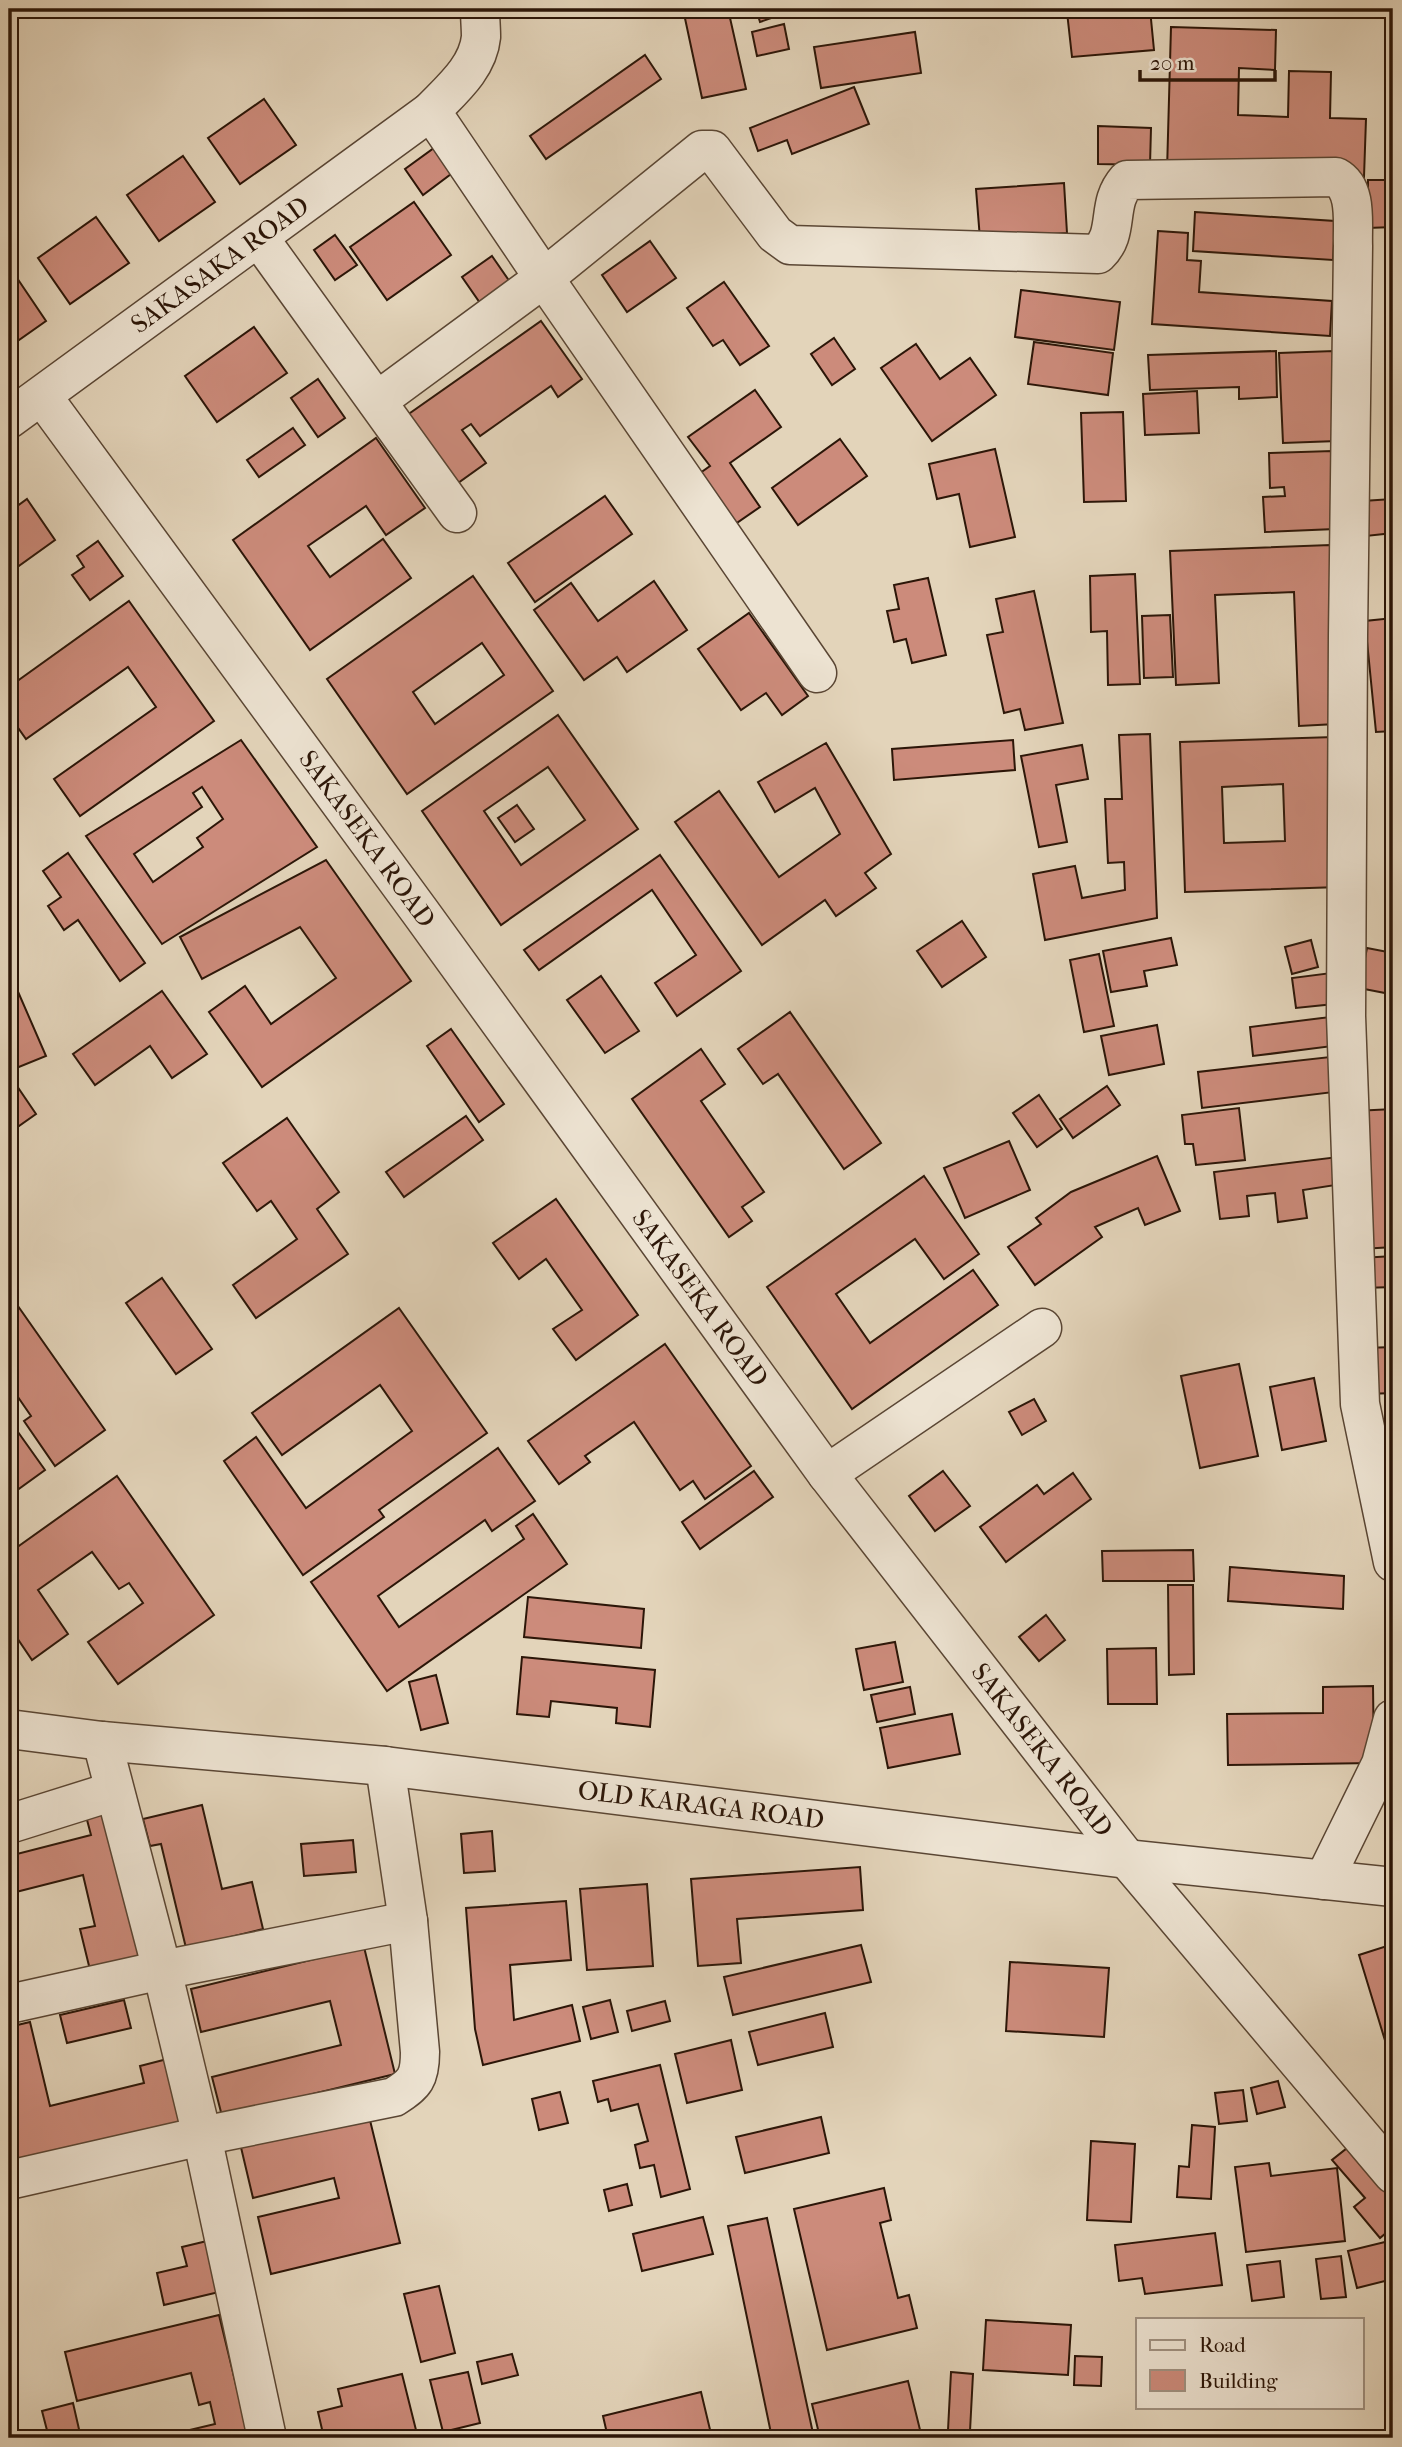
<svg xmlns="http://www.w3.org/2000/svg" width="1402" height="2447" font-family="'IM FELL French Canon',serif">
  <rect width="100%" height="100%" fill="#e3d4ba"/>
  <filter id="stains"><feTurbulence type="fractalNoise" baseFrequency=".00286" numOctaves="4"/><feColorMatrix values="0 0 0 0 .2 0 0 0 0 .09 0 0 0 0 .02 0 0 0 .5 -.17"/></filter>
  <radialGradient id="worn" r=".72"><stop offset=".6" stop-color="#630" stop-opacity="0"/><stop offset="1" stop-color="#630" stop-opacity=".3"/></radialGradient>
  <g fill="#cc8b7b" stroke="#2c1608" stroke-width="2" fill-rule="evenodd">
    <path d="M683,9H728L746,89L702,98Z"/>
    <path d="M756,9H791L792,11L760,22Z"/>
    <path d="M1097,9H1150L1154,50L1072,57L1067,12Z"/>
    <path d="M784,24L789,49L757,56L752,32Z"/>
    <path d="M1171,27L1276,30L1275,70L1239,68L1238,115L1288,117L1289,71L1331,72L1330,118L1366,119L1364,177L1167,171Z"/>
    <path d="M915,32L921,73L821,88L814,47Z"/>
    <path d="M645,55L661,79L546,159L530,136Z"/>
    <path d="M854,87L869,124L792,154L787,140L758,151L750,128Z"/>
    <path d="M264,99L296,145L240,184L208,138Z"/>
    <path d="M1098,126L1151,128L1150,165L1098,164Z"/>
    <path d="M445,140L463,165L423,195L405,169Z"/>
    <path d="M183,156L215,202L159,241L127,195Z"/>
    <path d="M1368,180H1393V227L1368,228Z"/>
    <path d="M1064,183L1067,233L980,239L976,189Z"/>
    <path d="M414,202L451,255L387,300L350,247Z"/>
    <path d="M1195,212L1335,221L1333,260L1193,251Z"/>
    <path d="M96,217L129,263L70,304L38,258Z"/>
    <path d="M1158,231L1188,233L1187,260L1201,261L1199,292L1332,301L1330,336L1152,324Z"/>
    <path d="M335,235L357,265L335,280L314,250Z"/>
    <path d="M650,241L676,278L627,312L602,275Z"/>
    <path d="M492,256L517,292L487,313L462,277Z"/>
    <path d="M15,275L46,321L9,347V279Z"/>
    <path d="M724,282L769,346L740,365L723,340L713,346L687,308Z"/>
    <path d="M1021,290L1120,302L1114,350L1015,337Z"/>
    <path d="M541,321L582,379L558,397L551,386L480,436L471,424L462,430L486,463L451,488L403,418Z"/>
    <path d="M254,327L287,373L217,422L185,376Z"/>
    <path d="M834,338L855,369L832,385L811,354Z"/>
    <path d="M1034,342L1113,353L1108,395L1028,384Z"/>
    <path d="M916,344L940,379L970,358L996,395L932,441L881,368Z"/>
    <path d="M1276,351L1277,397L1239,399V387L1150,390L1148,355Z"/>
    <path d="M1334,351L1337,441L1283,443L1279,353Z"/>
    <path d="M318,379L345,418L318,437L291,398Z"/>
    <path d="M755,390L781,427L730,463L760,507L728,529L693,478L710,466L688,437Z"/>
    <path d="M1197,391L1199,433L1145,435L1143,394Z"/>
    <path d="M1123,412L1126,501L1084,502L1081,413Z"/>
    <path d="M293,428L305,445L259,477L247,460Z"/>
    <path d="M376,438L425,508L386,535L366,506L308,546L330,577L383,539L411,578L310,650L233,540Z"/>
    <path d="M840,439L867,476L798,525L772,488Z"/>
    <path d="M995,449L1015,537L970,547L959,494L937,499L929,464Z"/>
    <path d="M1332,451L1335,529L1265,532L1263,497L1285,496L1284,487L1270,488L1269,453Z"/>
    <path d="M605,496L632,534L535,602L508,563Z"/>
    <path d="M27,499L55,540L9,573V512Z"/>
    <path d="M1392,499L1393,533L1366,536L1363,501Z"/>
    <path d="M98,541L123,576L90,600L72,575L84,567L77,556Z"/>
    <path d="M1330,545L1336,724L1299,726L1294,592L1215,595L1219,683L1176,685L1170,551Z"/>
    <path d="M1135,574L1140,684L1108,685L1107,631L1091,632L1090,576Z"/>
    <path d="M473,576L553,691L407,794L327,679ZM482,643L504,675L435,724L413,692Z"/>
    <path d="M928,578L946,655L912,663L906,639L894,642L887,611L899,609L894,585Z"/>
    <path d="M654,581L687,630L627,672L617,657L584,680L534,610L571,583L598,621Z"/>
    <path d="M1034,591L1063,723L1025,730L1020,709L1004,713L987,635L1003,632L996,599Z"/>
    <path d="M129,601L214,721L80,816L54,779L156,707L128,667L26,739L9,715V687Z"/>
    <path d="M749,613L808,696L782,715L766,693L741,710L698,649Z"/>
    <path d="M1170,615L1173,677L1144,678L1142,616Z"/>
    <path d="M1393,618V731L1376,732L1365,621Z"/>
    <path d="M558,715L638,829L501,925L422,811ZM548,767L585,820L521,865L484,811Z"/>
    <path d="M1150,734L1157,918L1045,940L1033,874L1075,866L1082,898L1125,890L1124,862L1108,863L1105,799H1122L1119,735Z"/>
    <path d="M1334,737L1340,887L1185,892L1180,742ZM1283,784L1285,841L1224,843L1222,787Z"/>
    <path d="M241,740L317,847L162,944L86,836ZM202,787L223,819L197,838L203,847L153,882L134,854L202,807L193,793Z"/>
    <path d="M1013,740L1015,770L894,780L892,749Z"/>
    <path d="M826,743L891,854L865,873L876,888L836,916L825,900L762,945L675,822L719,791L779,877L840,834L815,788L775,812L758,782Z"/>
    <path d="M1082,745L1088,779L1056,785L1067,842L1039,847L1021,756Z"/>
    <path d="M517,805L534,829L515,842L498,818Z"/>
    <path d="M68,853L145,963L120,981L78,920L64,930L48,906L61,897L43,871Z"/>
    <path d="M660,855L741,971L677,1016L655,983L696,955L652,890L539,970L524,950Z"/>
    <path d="M326,860L411,981L262,1087L209,1012L245,986L271,1024L336,978L300,927L202,979L180,937Z"/>
    <path d="M962,921L986,957L942,987L917,951Z"/>
    <path d="M1171,938L1177,965L1144,971L1147,986L1111,992L1103,951Z"/>
    <path d="M1311,940L1318,967L1292,974L1285,947Z"/>
    <path d="M1367,948L1393,953L1385,993L1359,988Z"/>
    <path d="M1099,954L1114,1026L1084,1032L1070,960Z"/>
    <path d="M9,971L46,1056L9,1071Z"/>
    <path d="M1331,973L1334,1004L1296,1008L1292,978Z"/>
    <path d="M601,976L639,1031L605,1053L567,1000Z"/>
    <path d="M162,991L207,1054L172,1078L150,1046L95,1085L73,1054Z"/>
    <path d="M790,1012L881,1143L844,1169L778,1074L763,1084L738,1049Z"/>
    <path d="M1330,1017L1333,1046L1253,1056L1250,1027Z"/>
    <path d="M1157,1025L1164,1064L1109,1075L1101,1036Z"/>
    <path d="M451,1029L504,1104L479,1122L427,1046Z"/>
    <path d="M701,1049L725,1084L701,1101L764,1192L742,1207L752,1221L729,1237L632,1099Z"/>
    <path d="M1330,1057L1334,1092L1202,1108L1198,1072Z"/>
    <path d="M17,1086L36,1114L9,1133V1091Z"/>
    <path d="M1107,1086L1120,1105L1073,1138L1060,1119Z"/>
    <path d="M1039,1095L1062,1129L1037,1147L1013,1113Z"/>
    <path d="M1239,1108L1245,1160L1196,1165L1193,1144H1185L1182,1115Z"/>
    <path d="M1393,1109V1247L1362,1249L1355,1111Z"/>
    <path d="M466,1116L483,1140L404,1197L386,1172Z"/>
    <path d="M287,1118L339,1192L317,1209L348,1254L256,1318L233,1285L297,1239L271,1201L257,1211L223,1163Z"/>
    <path d="M1009,1141L1030,1190L965,1218L944,1168Z"/>
    <path d="M1157,1156L1180,1211L1145,1225L1138,1208L1095,1227L1102,1237L1035,1285L1008,1247L1041,1224L1036,1218L1071,1192Z"/>
    <path d="M1338,1157L1342,1184L1303,1190L1307,1218L1278,1222L1275,1193L1247,1196L1249,1216L1220,1219L1214,1172Z"/>
    <path d="M924,1176L979,1254L944,1279L915,1239L836,1294L870,1343L973,1270L998,1305L852,1409L767,1287Z"/>
    <path d="M556,1199L638,1315L576,1360L553,1329L582,1310L546,1259L519,1279L493,1243Z"/>
    <path d="M1393,1256V1287L1363,1288L1361,1258Z"/>
    <path d="M162,1278L212,1349L176,1374L126,1303Z"/>
    <path d="M13,1299L105,1430L55,1466L24,1421L31,1416L9,1384V1302Z"/>
    <path d="M399,1308L487,1433L379,1510L384,1517L303,1575L224,1461L256,1437L306,1508L412,1431L380,1385L282,1455L252,1413Z"/>
    <path d="M665,1344L751,1466L705,1499L693,1481L680,1490L634,1422L585,1456L590,1462L559,1484L528,1441Z"/>
    <path d="M1393,1347V1393L1367,1394L1365,1348Z"/>
    <path d="M1239,1364L1258,1456L1200,1468L1181,1376Z"/>
    <path d="M1314,1378L1326,1441L1282,1450L1270,1387Z"/>
    <path d="M1034,1399L1046,1421L1022,1435L1009,1412Z"/>
    <path d="M13,1425L45,1470L9,1496V1428Z"/>
    <path d="M498,1448L535,1501L492,1531L485,1520L378,1596L399,1627L524,1539L516,1526L533,1514L567,1564L387,1691L311,1582Z"/>
    <path d="M754,1471L773,1497L700,1549L682,1522Z"/>
    <path d="M943,1471L970,1506L935,1531L909,1496Z"/>
    <path d="M1073,1473L1091,1499L1006,1562L980,1527L1037,1485L1044,1494Z"/>
    <path d="M117,1476L214,1615L118,1684L88,1642L143,1603L129,1583L119,1589L92,1552L38,1590L68,1634L32,1660L9,1626V1553Z"/>
    <path d="M1193,1550L1194,1581H1103L1102,1551Z"/>
    <path d="M1230,1567L1344,1576L1343,1609L1228,1601Z"/>
    <path d="M1168,1585H1193L1194,1674L1169,1675Z"/>
    <path d="M528,1597L644,1609L641,1648L524,1637Z"/>
    <path d="M1046,1615L1065,1640L1039,1661L1019,1637Z"/>
    <path d="M895,1642L903,1682L864,1690L856,1649Z"/>
    <path d="M1156,1648L1157,1704H1108L1107,1649Z"/>
    <path d="M522,1657L655,1670L650,1727L616,1723L617,1708L551,1701L549,1717L517,1714Z"/>
    <path d="M436,1675L448,1723L421,1730L409,1682Z"/>
    <path d="M1373,1686L1374,1763L1228,1765L1227,1714L1323,1713V1687Z"/>
    <path d="M910,1687L915,1714L877,1722L871,1695Z"/>
    <path d="M952,1714L960,1754L888,1768L880,1728Z"/>
    <path d="M202,1805L222,1889L252,1882L263,1929L186,1948L161,1844L150,1846L143,1819Z"/>
    <path d="M114,1810L150,1959L91,1974L80,1929L95,1926L83,1875L12,1893L9,1882V1856L91,1835L86,1816Z"/>
    <path d="M492,1831L495,1871L464,1873L461,1834Z"/>
    <path d="M353,1840L356,1872L304,1876L301,1844Z"/>
    <path d="M860,1867L863,1910L737,1919L741,1963L698,1966L691,1879Z"/>
    <path d="M647,1884L653,1966L587,1970L580,1889Z"/>
    <path d="M566,1901L571,1960L510,1965L514,2020L572,2005L580,2041L483,2065L475,2029L466,1908Z"/>
    <path d="M1393,1944V2045L1387,2047L1359,1955Z"/>
    <path d="M861,1945L871,1982L733,2015L724,1977Z"/>
    <path d="M364,1947L395,2074L222,2116L212,2077L341,2045L330,2001L201,2032L191,1989Z"/>
    <path d="M1010,1962L1109,1968L1104,2037L1006,2031Z"/>
    <path d="M124,2000L131,2028L67,2043L60,2015Z"/>
    <path d="M610,2000L618,2032L591,2039L583,2007Z"/>
    <path d="M665,2001L670,2021L632,2031L627,2011Z"/>
    <path d="M825,2013L833,2047L758,2065L749,2032Z"/>
    <path d="M30,2022L50,2106L144,2083L140,2066L175,2057L190,2120L9,2164V2027Z"/>
    <path d="M731,2040L742,2090L687,2103L675,2054Z"/>
    <path d="M660,2065L690,2189L661,2197L654,2165L640,2168L635,2145L648,2141L638,2104L611,2111L608,2099L598,2102L593,2081Z"/>
    <path d="M1278,2081L1285,2107L1257,2114L1251,2088Z"/>
    <path d="M1243,2090L1247,2121L1219,2124L1215,2093Z"/>
    <path d="M560,2092L568,2123L539,2130L532,2099Z"/>
    <path d="M367,2108L400,2243L271,2274L258,2217L339,2198L334,2178L253,2198L239,2139Z"/>
    <path d="M821,2117L829,2153L745,2173L736,2137Z"/>
    <path d="M1192,2125L1215,2127L1211,2199L1177,2197L1179,2166L1189,2167Z"/>
    <path d="M1091,2141L1135,2144L1131,2222L1087,2220Z"/>
    <path d="M1351,2145L1393,2195V2227L1380,2238L1354,2207L1365,2198L1332,2160Z"/>
    <path d="M1269,2163L1271,2176L1337,2168L1345,2241L1246,2252L1235,2167Z"/>
    <path d="M627,2184L632,2205L609,2211L604,2190Z"/>
    <path d="M884,2188L891,2220L880,2223L898,2298L909,2295L917,2328L827,2350L794,2209Z"/>
    <path d="M703,2217L713,2254L642,2271L633,2234Z"/>
    <path d="M767,2218L814,2438H772L728,2226Z"/>
    <path d="M1215,2233L1222,2285L1145,2294L1142,2278L1119,2281L1115,2245Z"/>
    <path d="M1393,2240V2279L1357,2288L1348,2251Z"/>
    <path d="M207,2241L219,2292L164,2305L157,2273L187,2266L182,2247Z"/>
    <path d="M1341,2256L1346,2297L1321,2299L1316,2259Z"/>
    <path d="M1280,2261L1284,2297L1252,2301L1247,2265Z"/>
    <path d="M439,2286L455,2353L421,2362L404,2294Z"/>
    <path d="M219,2315L249,2438H156L215,2424L210,2402L199,2405L191,2373L77,2401L65,2352Z"/>
    <path d="M986,2320L1071,2325L1068,2375L983,2370Z"/>
    <path d="M512,2354L518,2375L482,2384L477,2362Z"/>
    <path d="M1075,2356L1102,2357L1101,2386L1074,2385Z"/>
    <path d="M468,2372L480,2423L443,2432L430,2380Z"/>
    <path d="M951,2372L973,2374L970,2431L948,2430Z"/>
    <path d="M402,2374L418,2438H324L318,2412L342,2406L338,2389Z"/>
    <path d="M908,2381L922,2438H820L812,2404Z"/>
    <path d="M701,2392L712,2438H608L603,2416Z"/>
    <path d="M73,2403L81,2438H49L42,2411Z"/>
  </g>
  <g fill="none" stroke-linecap="round" stroke-linejoin="round">
    <defs>
      <g id="minor">
        <path d="M480,9C480,18 481,28 481,37C478,68 451,90 431,111L544,278L817,673"/>
        <path d="M259,238L457,513"/>
        <path d="M42,396L421,913L827,1474L1127,1859L1393,2174"/>
        <path d="M377,401L544,278L702,150H712L775,234L790,245L1098,254C1121,232 1105,205 1127,180L1336,177C1358,189 1352,224 1353,246L1348,636L1346,1016L1360,1404L1393,1562"/>
        <path d="M9,419L431,111"/>
        <path d="M827,1474L1042,1328"/>
        <path d="M9,1729L102,1741L385,1766L1127,1859L1393,1887"/>
        <path d="M102,1741L162,1970L202,2136L267,2438"/>
        <path d="M9,1824L114,1791"/>
        <path d="M1324,1880L1381,1764L1393,1719"/>
        <path d="M9,2004L162,1970L408,1921"/>
        <path d="M9,2180L202,2136L394,2097C415,2084 420,2078 420,2052L408,1921L385,1766"/>
      </g>
    </defs>
    <use href="#minor" stroke="#5a4634" stroke-width="41"/>
    <use href="#minor" stroke="#ede3d2" stroke-width="38"/>
  </g>
  <g text-anchor="middle" dominant-baseline="central" stroke-width="6" stroke-linejoin="round" paint-order="stroke">
    <g font-size="26" fill="#2c1608" stroke="#ede3d2">
      <text transform="translate(220 265) rotate(-36)">SAKASAKA ROAD</text>
      <text transform="translate(367 839) rotate(54)">SAKASEKA ROAD</text>
      <text transform="translate(700 1298) rotate(54)">SAKASEKA ROAD</text>
      <text transform="translate(1042 1750) rotate(52)">SAKASEKA ROAD</text>
      <text transform="translate(701 1805) rotate(7)">OLD KARAGA ROAD</text>
    </g>
  </g>
  <rect width="1402" height="2447" fill="none" stroke="#e3d4ba" stroke-width="35"/>
  <rect x="10" y="10" width="1381" height="2426" fill="none" stroke="#2c1608" stroke-width="3.5"/>
  <rect x="18" y="18" width="1367" height="2412" fill="none" stroke="#2c1608" stroke-width="2"/>
  <rect x="1136" y="2318" width="228" height="91" fill="#ede3d2" stroke="#a09181" stroke-width="2"/>
  <rect x="1150" y="2340" width="35" height="10" fill="#ede3d2" stroke="#a09181" stroke-width="2"/>
  <text x="1199" y="2352" font-size="21" fill="#2c1608">Road</text>
  <rect x="1150" y="2370" width="35" height="21" fill="#cc8b7b" stroke="#a09181" stroke-width="2"/>
  <text x="1199" y="2388" font-size="21" fill="#2c1608">Building</text>
  <path d="M1140 70v10h135v-10" fill="none" stroke="#2c1608" stroke-width="3.5"/>
  <text x="1150" y="70" font-size="21" fill="#2c1608" stroke="#ede3d2" stroke-width="5" paint-order="stroke">20 m</text>
  <rect width="100%" height="100%" filter="url(#stains)"/>
  <rect width="100%" height="100%" fill="url(#worn)"/>
</svg>
